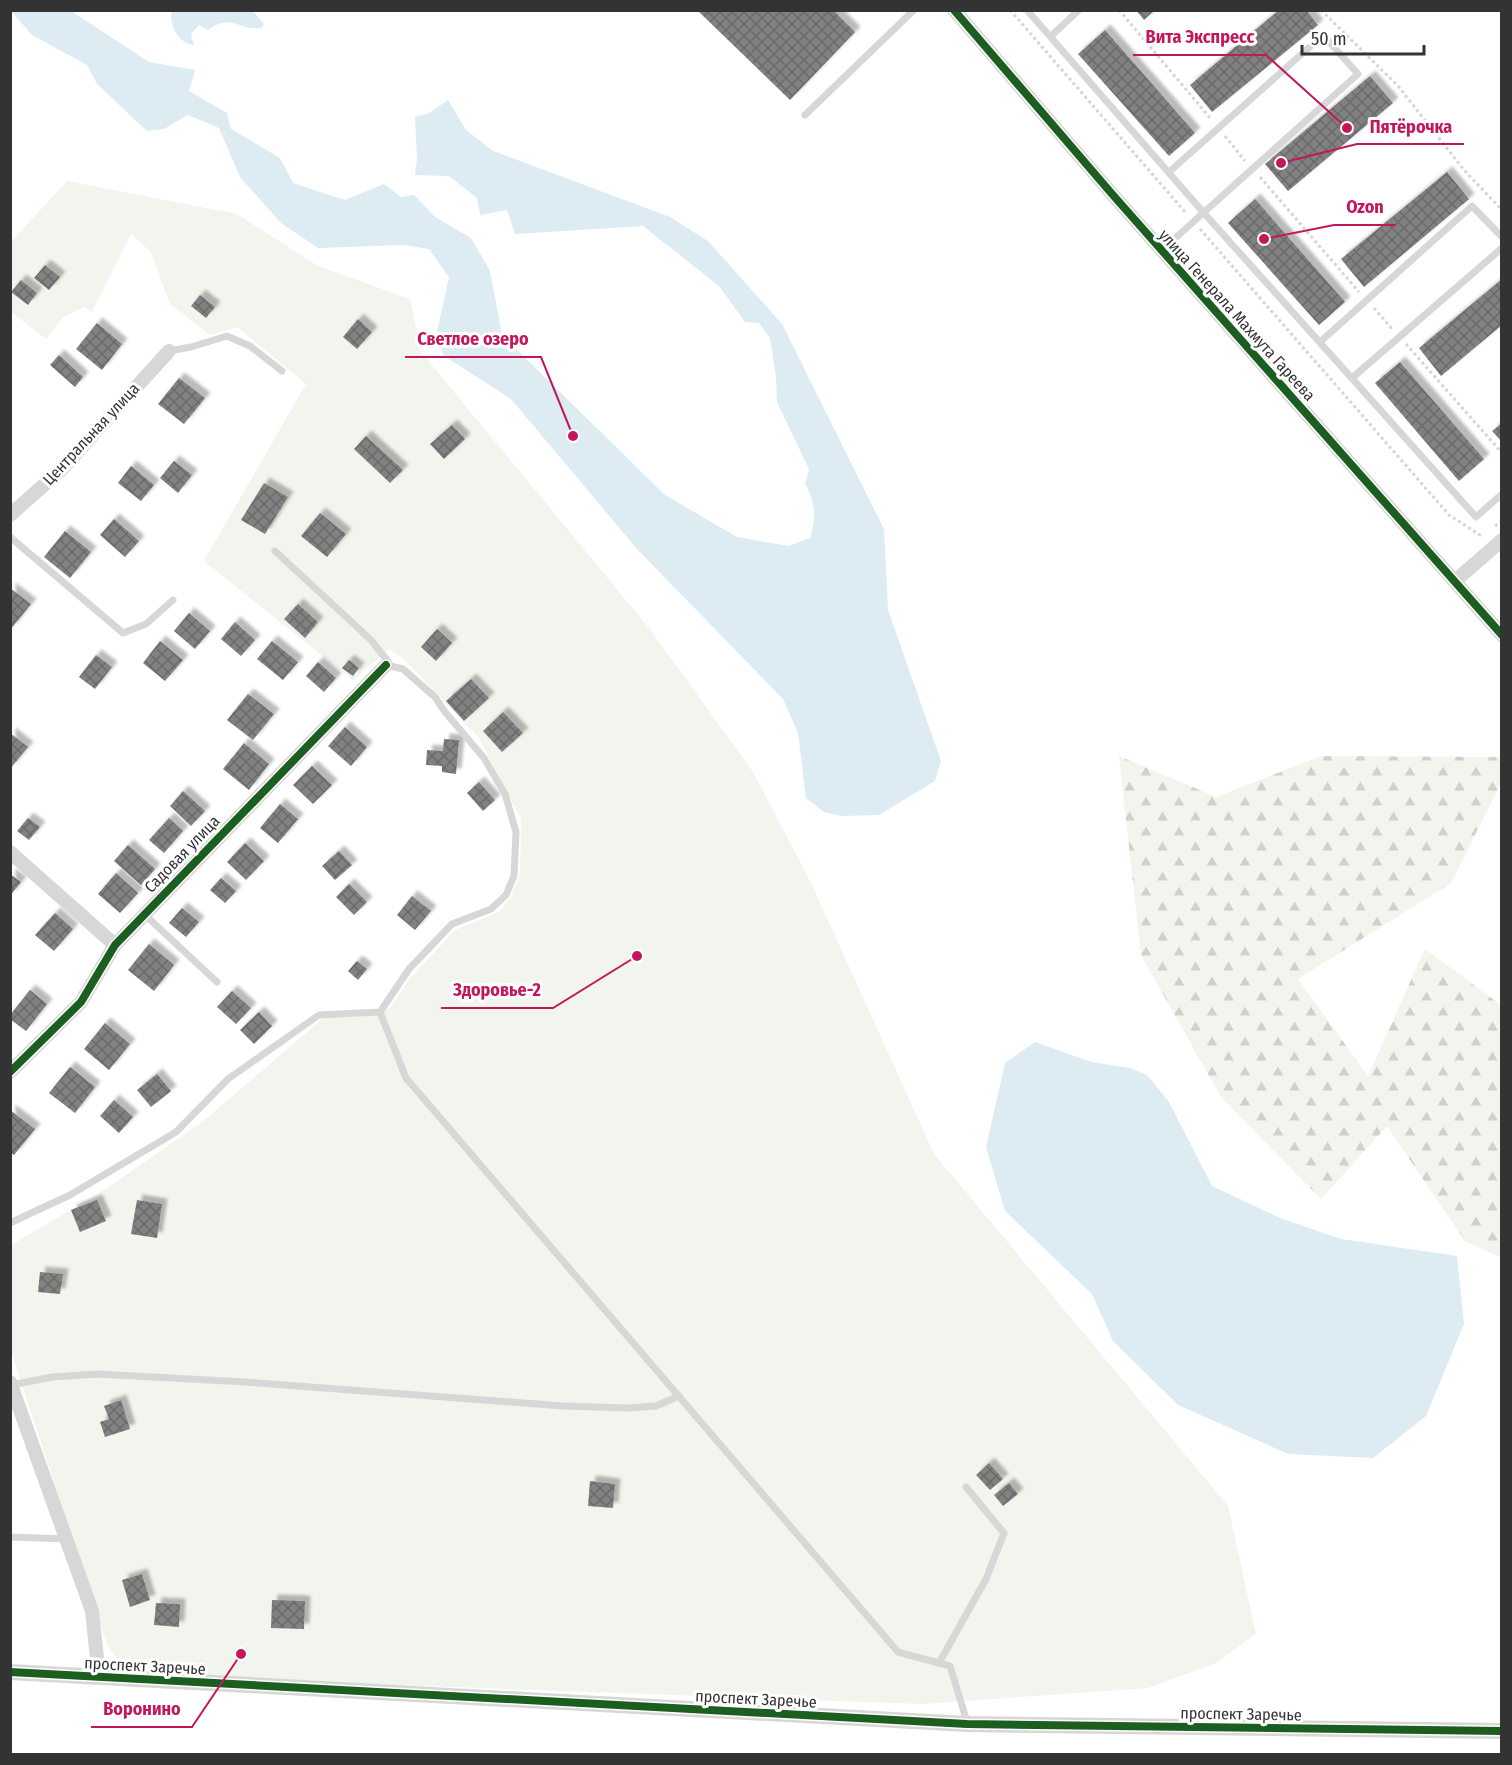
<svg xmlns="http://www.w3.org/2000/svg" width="1512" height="1765" font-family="'Fira Sans Condensed',sans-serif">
  <defs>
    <pattern id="forest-firs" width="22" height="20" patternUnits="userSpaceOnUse" patternTransform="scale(1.5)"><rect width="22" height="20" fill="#f1f5ed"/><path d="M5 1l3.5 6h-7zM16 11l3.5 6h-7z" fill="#cfd2cc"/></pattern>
    <pattern id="building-cross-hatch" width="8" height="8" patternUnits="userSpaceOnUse" patternTransform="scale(1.5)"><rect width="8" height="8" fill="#818181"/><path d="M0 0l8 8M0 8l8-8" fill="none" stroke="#6a6a6a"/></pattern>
    <filter id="shadow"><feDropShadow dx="5.5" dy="-5.5" stdDeviation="1.5" flood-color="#0004"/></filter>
  </defs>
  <rect width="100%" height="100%" fill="#fff"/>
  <path fill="url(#forest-firs)" d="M1119,756L1216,797L1322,756L1501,757V783L1451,883L1298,979L1368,1076L1425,949L1501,1005V1258L1465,1241L1387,1126L1321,1199L1221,1097L1141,955Z"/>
  <path fill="#f1f5ed" d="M67,181L237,214L318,266L410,299L421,352L649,628L753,772L810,881L934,1154L1228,1506L1256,1634L1216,1663L1148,1688L922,1704L127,1675L107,1644L11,1351V1245L104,1190L201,1123L323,1018L372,1016L391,1007L408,981L455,930L499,912L512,896L520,873L521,819L479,738L404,659L389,649L353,680L204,561L306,384L237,327L210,335L170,304L151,252L131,234L92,312L84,307L63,317L46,339L11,312L10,243Z"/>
  <g fill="#ddebf3">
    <path d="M172,10L253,11L264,24L262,28C237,31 233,12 208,30L199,25L191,34L194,45C179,44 168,25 172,10Z"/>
    <path d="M11,11H71L149,62L195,70L189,91L227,113L231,129L280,158L293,183L345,200L384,184L401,197L414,195L435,217L471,238L490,271L502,335L665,495L737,537L789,546L810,538C816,518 816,503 805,484L809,469L777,402L776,376L770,338L759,323L745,322L719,286L643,226L515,234L507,210L480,215L477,198L449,176L415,175L417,158L415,117L429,113L448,100L466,130L493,151L670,217L708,241L782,324L884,529L888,610L941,761L935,781L879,815L841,816L824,812L806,798L798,733L783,699L637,549L511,399L444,356L436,337L449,277L429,249L404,245L318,248L281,223L240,177L219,128L188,115L164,129L147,131L97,84L87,65L32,35Z"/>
    <path d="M1035,1042L1091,1062L1130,1068L1147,1075L1169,1102L1212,1186L1280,1218L1341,1239L1457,1256L1464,1324L1426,1416L1373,1458L1288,1454L1178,1405L1113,1341L1092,1294L1005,1211L986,1147L1005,1063Z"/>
  </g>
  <g fill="url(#building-cross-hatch)" filter="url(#shadow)">
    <path d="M697,10H833L855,32L790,100Z"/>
    <path d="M1136,10H1155L1144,20Z"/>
    <path d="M1279,10H1306L1318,25L1212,112L1190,85Z"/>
    <path d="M1105,30L1195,133L1169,156L1078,54Z"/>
    <path d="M1370,76L1393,103L1288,191L1265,164Z"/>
    <path d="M1447,172L1469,199L1364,287L1341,259Z"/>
    <path d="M1255,199L1345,302L1319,325L1228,223Z"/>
    <path d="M45,265L60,277L49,290L34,278Z"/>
    <path d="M1502,279V325L1441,376L1419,348Z"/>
    <path d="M21,280L37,293L28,305L11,292Z"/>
    <path d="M200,295L215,307L206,318L191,306Z"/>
    <path d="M358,319L372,332L357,349L343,337Z"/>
    <path d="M97,323L122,344L102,370L76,349Z"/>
    <path d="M59,355L83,377L75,387L50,365Z"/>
    <path d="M1400,362L1484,459L1459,481L1375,383Z"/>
    <path d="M179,378L205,398L184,424L158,404Z"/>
    <path d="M1502,423V442L1492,431Z"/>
    <path d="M452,425L465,439L444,459L430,444Z"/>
    <path d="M366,436L403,470L390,483L354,449Z"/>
    <path d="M174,461L192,475L178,493L160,478Z"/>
    <path d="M131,466L154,485L141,501L118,483Z"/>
    <path d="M264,483L288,497L265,534L241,520Z"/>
    <path d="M320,513L346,534L327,557L301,536Z"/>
    <path d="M114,519L139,541L125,557L100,535Z"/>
    <path d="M65,531L91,552L70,578L44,557Z"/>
    <path d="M10,588L31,604L10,630Z"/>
    <path d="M298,604L318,622L305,638L284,619Z"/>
    <path d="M189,613L210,631L195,649L174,631Z"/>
    <path d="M235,622L255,640L241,656L221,639Z"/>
    <path d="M437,629L452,643L436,661L421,647Z"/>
    <path d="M160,641L183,660L165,681L143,663Z"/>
    <path d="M272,641L298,662L283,680L257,659Z"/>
    <path d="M96,655L112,667L95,689L79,677Z"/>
    <path d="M349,660L359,668L353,676L342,668Z"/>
    <path d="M318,662L336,678L324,692L306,676Z"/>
    <path d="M471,679L489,698L464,721L446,701Z"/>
    <path d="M248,694L274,714L253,740L227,720Z"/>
    <path d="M503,712L523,733L502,752L483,731Z"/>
    <path d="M345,727L367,747L351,766L328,746Z"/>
    <path d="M10,733L28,747L10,769Z"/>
    <path d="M444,739L459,740L456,774L442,772V766L426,765L427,750L443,751Z"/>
    <path d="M244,743L269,764L249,790L223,769Z"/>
    <path d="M312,766L332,785L313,804L293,785Z"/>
    <path d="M479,782L495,800L483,811L467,793Z"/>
    <path d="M183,791L205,811L191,826L170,806Z"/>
    <path d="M280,804L298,819L278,843L260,828Z"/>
    <path d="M28,818L40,827L29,840L17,831Z"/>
    <path d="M169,818L183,831L164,853L149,840Z"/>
    <path d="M245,843L264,861L246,880L227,862Z"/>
    <path d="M128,845L155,869L141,885L114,861Z"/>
    <path d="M339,851L352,865L335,880L322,866Z"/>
    <path d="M116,873L138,893L120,913L98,894Z"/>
    <path d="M10,874L21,882L10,896Z"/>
    <path d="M221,878L236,891L225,903L210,890Z"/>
    <path d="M349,884L367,902L354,915L336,897Z"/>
    <path d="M412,896L431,911L415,930L397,915Z"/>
    <path d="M182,908L199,922L186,937L169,923Z"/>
    <path d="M55,913L73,929L54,951L35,935Z"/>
    <path d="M149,944L174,965L154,991L128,970Z"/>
    <path d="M357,961L367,969L358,980L348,971Z"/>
    <path d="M30,990L47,1004L26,1031L10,1019V1015Z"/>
    <path d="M232,991L251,1008L236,1024L217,1007Z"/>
    <path d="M259,1012L272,1026L254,1044L240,1030Z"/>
    <path d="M105,1023L130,1044L109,1070L84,1049Z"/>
    <path d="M70,1067L95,1087L75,1113L49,1093Z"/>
    <path d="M157,1074L171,1091L151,1107L137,1090Z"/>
    <path d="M114,1100L133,1117L119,1133L100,1116Z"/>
    <path d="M10,1110L35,1129L14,1155L10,1152Z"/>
    <path d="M97,1200L106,1221L80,1232L71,1210Z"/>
    <path d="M137,1200L162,1204L157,1238L131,1234Z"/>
    <path d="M40,1272L63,1274L60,1294L38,1292Z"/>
    <path d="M121,1400L130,1429L105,1437L100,1422L109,1419L104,1406Z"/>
    <path d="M989,1463L1003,1479L990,1490L976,1475Z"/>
    <path d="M590,1481L615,1484L613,1508L588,1506Z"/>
    <path d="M1009,1483L1018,1494L1003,1506L994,1495Z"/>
    <path d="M142,1574L150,1600L130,1607L122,1580Z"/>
    <path d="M272,1600L305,1601L304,1629L271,1628Z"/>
    <path d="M156,1603L180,1604L179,1627L154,1625Z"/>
  </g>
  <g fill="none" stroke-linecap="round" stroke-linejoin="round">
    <g stroke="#d6d6d6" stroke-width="3" stroke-dasharray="3 3" stroke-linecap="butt">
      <path d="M1010,10L1186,213"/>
      <path d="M1119,10L1211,119"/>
      <path d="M1321,10L1398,86L1464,170L1502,210"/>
      <path d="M1225,136L1245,161"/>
      <path d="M1260,177L1359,292"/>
      <path d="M1200,229L1449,515L1483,537"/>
      <path d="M1374,308L1393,330"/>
      <path d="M1406,344L1502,453"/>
      <path d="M1495,526L1502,521"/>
    </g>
    <g stroke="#d7d7d7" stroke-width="7">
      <path d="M1027,10L1203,212L1476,517L1502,494"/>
      <path d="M1051,36L1079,10"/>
      <path d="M805,115L914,10"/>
      <path d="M1162,250L1358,74L1323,35L1169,172"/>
      <path d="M1320,342L1472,206L1502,237"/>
      <path d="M169,351L191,347L227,336L250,346L282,371"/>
      <path d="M1352,378L1502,248"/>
      <path d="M10,537L123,633L146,624L173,600"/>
      <path d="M144,914L217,982"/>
      <path d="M380,1012L406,1078L898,1652L950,1666L967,1722"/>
      <path d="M10,1223L70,1195L176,1132L228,1079L319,1015L380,1012L409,969L452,924L491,909L506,895L514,876L516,832L505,794L484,758L445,712L435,697L403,669L386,665L387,660L371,640L275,551"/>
      <path d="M12,1385L52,1377L98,1374L245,1382L563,1406L628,1408L656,1406L679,1396"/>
      <path d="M10,1537L67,1539"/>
      <path d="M939,1663L986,1579L1004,1533L966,1487"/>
    </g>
    <g stroke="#d7d7d7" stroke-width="14">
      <path d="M954,10L1112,194L1502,635"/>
      <path d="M10,515L61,470L169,351"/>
      <path d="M1455,581L1502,540"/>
      <path d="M10,852L115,945"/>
      <path d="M10,1072L81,1002L115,945L386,665"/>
      <path d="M10,1382L92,1611L99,1677"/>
    </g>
    <path stroke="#d7d7d7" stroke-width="16" d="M10,1672L967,1724L1502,1731"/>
    <defs>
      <g id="cycleway">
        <path d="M954,10L1112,194L1502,635"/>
        <path d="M10,1072L81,1002L115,945L386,665"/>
        <path d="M10,1672L967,1724L1502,1731"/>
      </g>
    </defs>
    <use href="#cycleway" stroke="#fff" stroke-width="11"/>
    <use href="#cycleway" stroke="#1b5e20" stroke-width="8"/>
  </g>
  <g text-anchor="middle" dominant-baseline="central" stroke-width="6" stroke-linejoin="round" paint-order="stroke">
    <g font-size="16" fill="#333" stroke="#fff">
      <text transform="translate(1237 315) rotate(48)">улица Генерала Махмута Гареева</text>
      <text transform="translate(91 434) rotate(-47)">Центральная улица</text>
      <text transform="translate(182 854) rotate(-46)">Садовая улица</text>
      <text transform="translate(145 1666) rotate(3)">проспект Заречье</text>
      <text transform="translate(756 1699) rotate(3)">проспект Заречье</text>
      <text transform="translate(1241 1714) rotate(1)">проспект Заречье</text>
    </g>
  </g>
  <path fill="none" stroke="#c2185b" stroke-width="2" d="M1347 128L1266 55H1133M1281 163L1357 144H1464M1264 239L1334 225H1396M573 436L541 357H405M637 956L553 1008H441M241 1654L192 1727H91"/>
  <g fill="#c2185b" stroke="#fff" stroke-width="2">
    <circle cx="1347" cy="128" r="6"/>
    <circle cx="1281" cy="163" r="6"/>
    <circle cx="1264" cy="239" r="6"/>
    <circle cx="573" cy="436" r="6"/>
    <circle cx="637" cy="956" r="6"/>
    <circle cx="241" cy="1654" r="6"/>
  </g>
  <g font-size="18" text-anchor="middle" font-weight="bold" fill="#c2185b" stroke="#fff" stroke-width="6" stroke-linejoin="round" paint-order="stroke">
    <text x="1200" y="43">Вита Экспресс</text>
    <text x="1411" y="133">Пятёрочка</text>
    <text x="1365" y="213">Ozon</text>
    <text x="473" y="345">Светлое озеро</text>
    <text x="497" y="996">Здоровье-2</text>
    <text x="142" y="1715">Воронино</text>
  </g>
  <rect width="1512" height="1765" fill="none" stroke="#333333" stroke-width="24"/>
  <path d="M1302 45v9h122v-9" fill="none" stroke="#333333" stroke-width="3"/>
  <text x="1311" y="45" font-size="18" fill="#333333" stroke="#ffffff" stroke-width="4.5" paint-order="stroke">50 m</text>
</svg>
